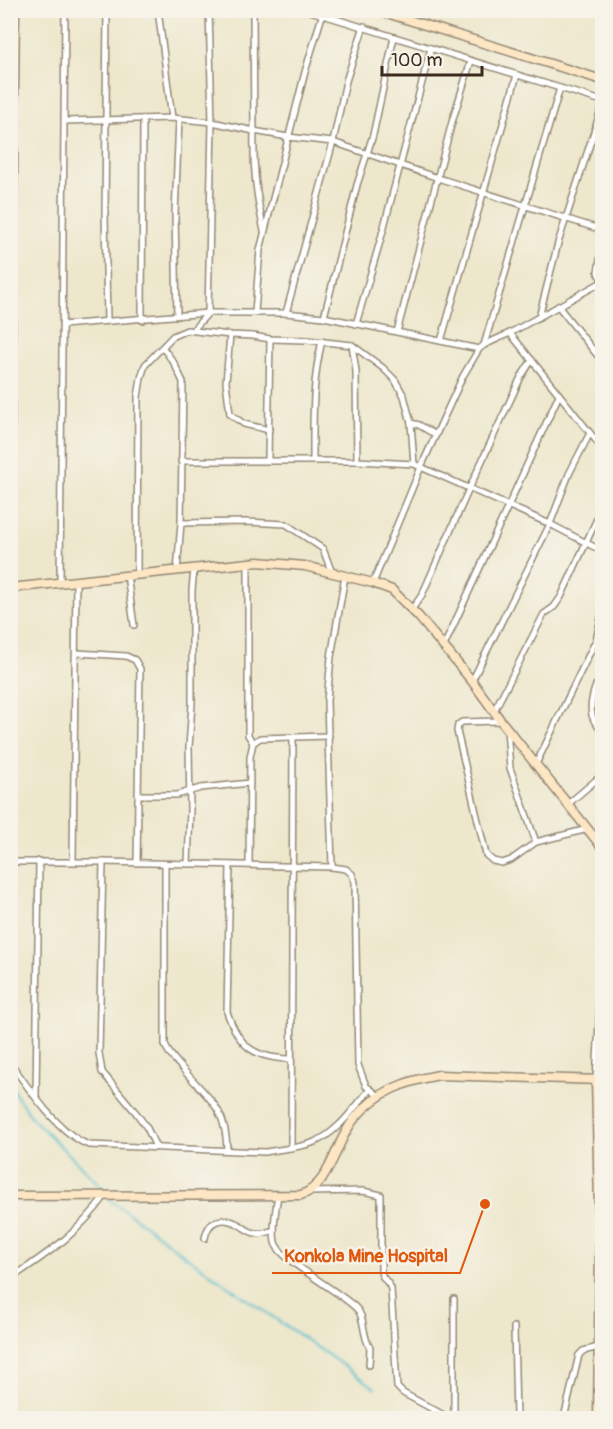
<svg xmlns="http://www.w3.org/2000/svg" width="613" height="1429" font-family="Pangolin,sans-serif">
  <rect width="100%" height="100%" fill="#f7f3e8"/>
  <filter id="ink" filterUnits="userSpaceOnUse"><feTurbulence type="fractalNoise" baseFrequency=".0167" numOctaves="2"/><feDisplacementMap in="SourceGraphic" scale="12" xChannelSelector="R" yChannelSelector="G"/><feConvolveMatrix kernelMatrix="1 2 1 2 8 2 1 2 1" color-interpolation-filters="sRGB"/></filter>
  <filter id="wash" filterUnits="userSpaceOnUse"><feTurbulence type="fractalNoise" baseFrequency=".008" numOctaves="4" result="noise"/><feDisplacementMap in="SourceGraphic" scale="24" xChannelSelector="R" yChannelSelector="G"/><feGaussianBlur stdDeviation="1.35" result="paint"/><feColorMatrix in="noise" values="0 0 0 0 0 0 0 0 0 0 0 0 0 0 0 0 0 1.4 0 .05"/><feComposite in="paint" operator="in"/></filter>
  <g filter="url(#wash)">
    <rect width="100%" height="100%" fill="#ede7cc"/>
    <g fill="none" stroke-linecap="round" stroke-linejoin="round">
      <g stroke="#53bed0" stroke-width="2">
        <path d="M10,1079L16,1095L32,1118L103,1188"/>
        <path d="M109,1200C139,1218 165,1242 194,1262C254,1305 315,1345 375,1388"/>
      </g>
    </g>
  </g>
  <g filter="url(#ink)">
    <g fill="none" stroke-linecap="round" stroke-linejoin="round">
      <defs>
        <g id="street">
          <path d="M107,10L105,213L107,321"/>
          <path d="M158,10L172,118"/>
          <path d="M253,10L254,131L288,137L333,142L438,178L602,230"/>
          <path d="M307,10L602,101"/>
          <path d="M65,121L172,118L212,122L254,131C253,168 256,194 264,231"/>
          <path d="M602,248L598,272L602,280"/>
          <path d="M558,306L602,361"/>
          <path d="M255,312L260,250L305,72L322,16"/>
          <path d="M286,313L333,142L346,81L364,26"/>
          <path d="M177,316L175,214L179,119"/>
          <path d="M324,317L357,185L373,135L394,37"/>
          <path d="M539,317L558,243L602,107"/>
          <path d="M142,320L143,120"/>
          <path d="M356,324L381,238L431,48"/>
          <path d="M62,325L208,313H286L324,317L479,349"/>
          <path d="M193,330L208,313L212,122L209,10"/>
          <path d="M397,332L452,122L471,61"/>
          <path d="M510,333L602,448"/>
          <path d="M230,335L226,382L230,414L244,424L269,430"/>
          <path d="M441,341L517,75"/>
          <path d="M352,345L356,371L357,461"/>
          <path d="M484,345L560,88"/>
          <path d="M163,348L174,363L183,382L181,523L177,571"/>
          <path d="M411,423L419,425L436,435"/>
          <path d="M268,460L270,339"/>
          <path d="M313,460C313,420 312,381 322,341"/>
          <path d="M181,461H357L414,464L550,524L602,551"/>
          <path d="M181,523L246,522L286,524L323,549L332,573"/>
          <path d="M248,563V735L253,743"/>
          <path d="M127,575L134,625"/>
          <path d="M137,575L138,397L141,378L145,365L173,336L187,330L230,335L253,336L270,339L307,340L352,345L383,368L395,380L404,396L411,423L414,464"/>
          <path d="M60,582L65,10"/>
          <path d="M373,583L421,467L463,376L479,349L484,345L510,333L602,282"/>
          <path d="M412,609L422,595L469,489L521,377L532,360"/>
          <path d="M444,646L559,395"/>
          <path d="M77,653L126,656L135,660L140,669L137,863"/>
          <path d="M472,681L550,524L569,474L590,433"/>
          <path d="M596,685C590,702 587,718 602,730"/>
          <path d="M494,711L544,614L554,607L561,597L602,508"/>
          <path d="M500,721L462,722L458,725L457,731L486,855L493,861L502,863L511,860L536,842L588,829"/>
          <path d="M507,729L510,768L536,842"/>
          <path d="M536,764L596,640L602,614"/>
          <path d="M138,795H177L201,788L250,783"/>
          <path d="M568,804L602,775"/>
          <path d="M73,861L76,580"/>
          <path d="M10,862H103L332,867L346,869L352,874L355,882L358,1065L366,1086L378,1095"/>
          <path d="M103,862L99,1053L102,1072L137,1114L147,1128L156,1147"/>
          <path d="M165,864V1045C168,1053 175,1060 181,1067C208,1099 226,1105 227,1150"/>
          <path d="M188,864L190,810L189,747L192,704V590L194,569"/>
          <path d="M230,865L227,1012C239,1047 254,1058 290,1059"/>
          <path d="M249,865L250,757L253,743L260,738L329,736"/>
          <path d="M332,867L327,701L331,657L345,576"/>
          <path d="M10,1062C28,1088 59,1134 89,1145L266,1152C281,1149 298,1148 312,1143C337,1134 354,1108 370,1089"/>
          <path d="M596,1081L600,1003L602,996"/>
          <path d="M36,1096L39,861"/>
          <path d="M291,1148C291,1011 293,874 293,737"/>
          <path d="M309,1192L363,1191L381,1195V1272C382,1280 389,1281 391,1289L397,1387L403,1393L449,1418"/>
          <path d="M278,1195C276,1209 272,1228 275,1242C278,1259 341,1292 357,1309C365,1317 362,1336 370,1348L369,1365"/>
          <path d="M205,1238C208,1220 222,1216 238,1224C244,1227 248,1232 255,1233C261,1235 268,1232 274,1230"/>
          <path d="M10,1279C48,1253 78,1234 105,1196"/>
          <path d="M514,1327L516,1418"/>
          <path d="M454,1418V1299"/>
          <path d="M564,1418L579,1355L583,1351L599,1347"/>
        </g>
        <g id="secondary">
          <path d="M377,10L602,80"/>
          <path d="M10,424L15,10"/>
          <path d="M10,588L258,562L305,566L373,583L392,590L419,617L472,681L501,721L602,847"/>
          <path d="M596,1081L600,1249L598,1418"/>
          <path d="M10,1196L301,1195C332,1184 335,1141 355,1118C377,1091 406,1081 439,1075L602,1080"/>
        </g>
      </defs>
      <use href="#street" stroke="#948875" stroke-width="8"/>
      <use href="#secondary" stroke="#948875" stroke-width="11"/>
      <use href="#street" stroke="#fff" stroke-width="5"/>
      <use href="#secondary" stroke="#fce6c4" stroke-width="8"/>
    </g>
  </g>
  <path fill="none" stroke="#df570d" stroke-width="2" d="M485 1204L460 1273H272"/>
  <circle fill="#df570d" stroke="#f7f3e8" stroke-width="2" cx="485" cy="1204" r="6"/>
  <g font-size="18" text-anchor="middle" font-weight="bold" fill="#df570d" stroke="#f7f3e8" stroke-width="5" stroke-linejoin="round" paint-order="stroke">
    <text x="366" y="1262">Konkola Mine Hospital</text>
  </g>
  <rect width="613" height="1429" fill="none" stroke="#f7f3e8" stroke-width="36"/>
  <path d="M382 66v9h100v-9" fill="none" stroke="#3b2a1e" stroke-width="3"/>
  <text x="391" y="66" font-size="18" fill="#3b2a1e" stroke="#f7f3e8" stroke-width="4.5" paint-order="stroke">100 m</text>
</svg>
